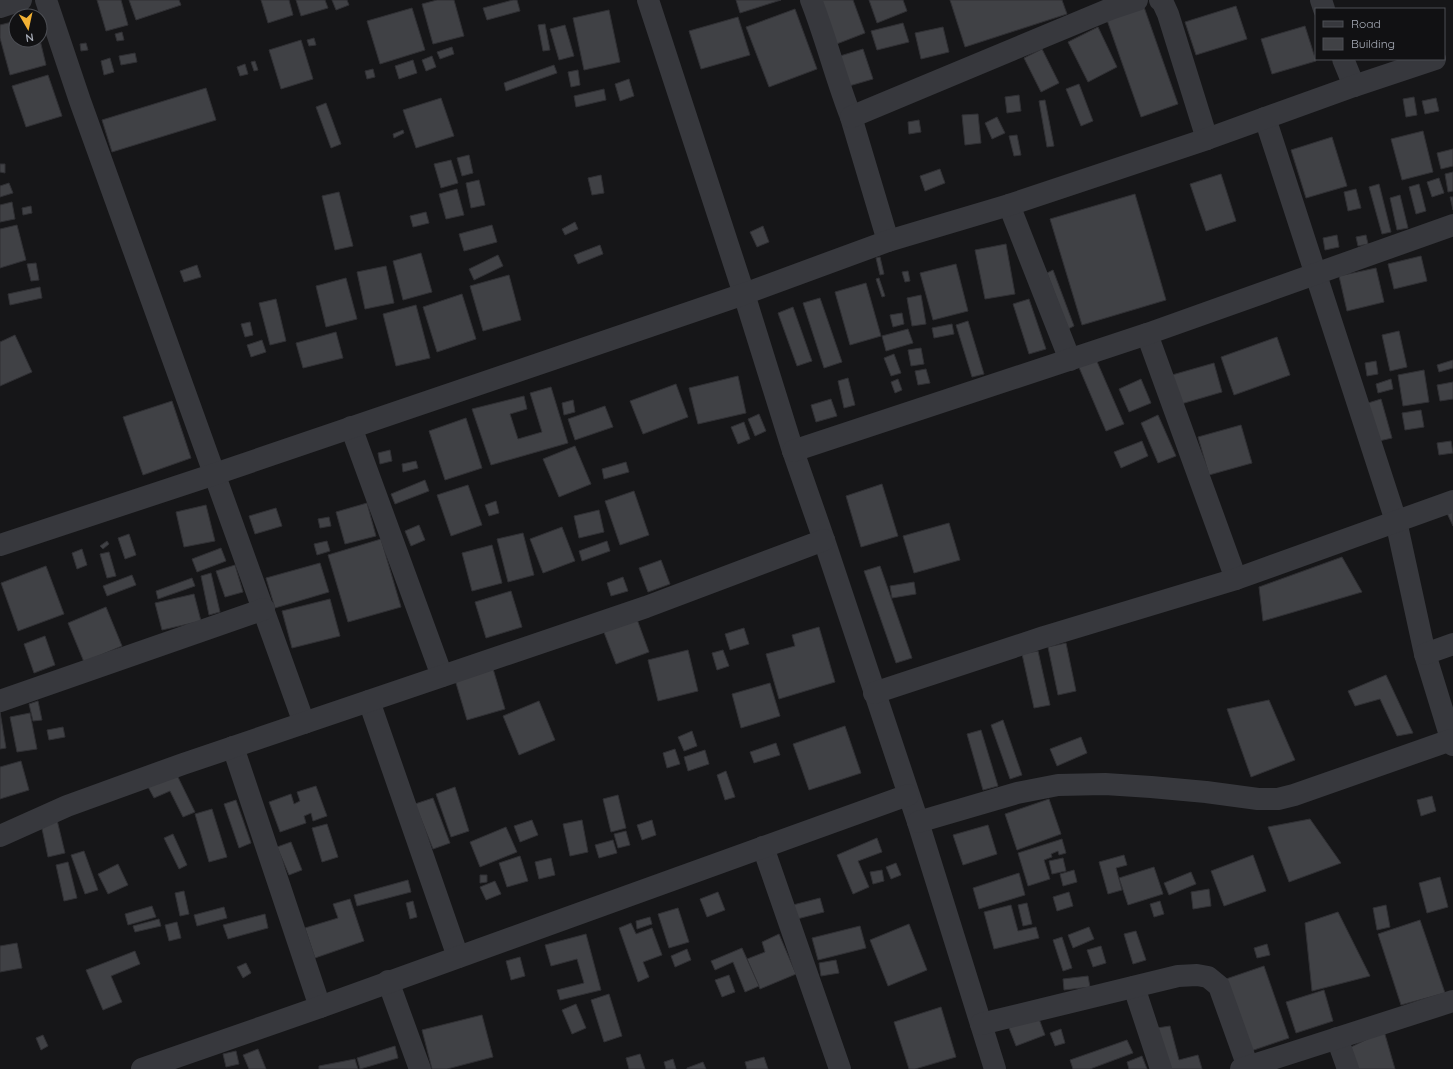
<svg xmlns="http://www.w3.org/2000/svg" width="1453" height="1069" font-family="Quicksand,sans-serif">
  <rect width="100%" height="100%" fill="#161618"/>
  <g fill="#404145" stroke="#303034">
    <path d="M97,0H121L128,25L106,31Z"/>
    <path d="M129,0H179L181,5L136,20Z"/>
    <path d="M261,0H289L293,15L268,23Z"/>
    <path d="M296,0H325L328,8L301,16Z"/>
    <path d="M332,0H347L349,5L336,10Z"/>
    <path d="M437,0H454L464,36L433,44L422,4Z"/>
    <path d="M513,0H517L520,11L487,20L483,8Z"/>
    <path d="M736,0H781L740,13Z"/>
    <path d="M820,0H853L865,33L834,45Z"/>
    <path d="M869,0H903L907,11L877,23Z"/>
    <path d="M950,0H1062L1067,14L965,47Z"/>
    <path d="M1236,6L1247,39L1196,55L1185,22Z"/>
    <path d="M1144,7L1178,104L1141,117L1107,20Z"/>
    <path d="M412,8L425,50L380,64L367,21Z"/>
    <path d="M795,9L817,69L769,87L746,27Z"/>
    <path d="M609,10L620,62L584,70L573,18Z"/>
    <path d="M738,17L750,55L701,69L689,31Z"/>
    <path d="M16,21V40H40L46,65L10,75L0,38V25Z"/>
    <path d="M903,23L909,42L877,50L871,31Z"/>
    <path d="M545,24L550,50L543,51L538,25Z"/>
    <path d="M565,25L574,56L559,60L550,29Z"/>
    <path d="M1305,26L1316,61L1272,74L1261,39Z"/>
    <path d="M943,27L949,52L921,59L915,33Z"/>
    <path d="M1098,27L1117,67L1088,82L1068,42Z"/>
    <path d="M122,32L124,40L117,41L115,34Z"/>
    <path d="M314,38L316,45L309,46L307,40Z"/>
    <path d="M301,40L313,79L281,89L269,50Z"/>
    <path d="M86,43L88,50L81,51L80,44Z"/>
    <path d="M452,47L454,54L440,59L437,52Z"/>
    <path d="M863,49L873,79L849,86L840,56Z"/>
    <path d="M1042,49L1059,83L1041,92L1024,58Z"/>
    <path d="M135,53L137,62L121,65L119,56Z"/>
    <path d="M432,56L436,67L426,71L422,60Z"/>
    <path d="M110,58L114,72L104,75L101,61Z"/>
    <path d="M413,60L417,73L399,79L395,66Z"/>
    <path d="M255,61L258,70L254,71L251,62Z"/>
    <path d="M245,64L248,74L240,76L237,67Z"/>
    <path d="M554,65L557,73L506,91L504,83Z"/>
    <path d="M373,69L375,77L367,79L365,71Z"/>
    <path d="M578,70L580,85L571,87L568,72Z"/>
    <path d="M48,75L62,116L26,127L12,86Z"/>
    <path d="M629,79L634,96L620,101L615,84Z"/>
    <path d="M1079,84L1093,121L1081,126L1066,89Z"/>
    <path d="M206,88L216,120L112,152L102,120Z"/>
    <path d="M604,89L606,100L576,107L574,96Z"/>
    <path d="M1019,95L1021,111L1007,113L1005,97Z"/>
    <path d="M1414,97L1417,115L1406,117L1403,99Z"/>
    <path d="M441,98L454,136L416,148L403,110Z"/>
    <path d="M1436,98L1439,111L1425,114L1422,101Z"/>
    <path d="M1045,100L1054,146L1047,147L1039,101Z"/>
    <path d="M326,103L341,144L331,148L316,107Z"/>
    <path d="M978,114L981,143L965,145L962,115Z"/>
    <path d="M997,117L1005,133L992,139L985,123Z"/>
    <path d="M919,120L921,132L909,134L908,122Z"/>
    <path d="M403,130L404,133L394,138L393,134Z"/>
    <path d="M1423,131L1433,172L1402,180L1391,139Z"/>
    <path d="M1017,135L1021,155L1014,156L1009,136Z"/>
    <path d="M1332,137L1347,186L1306,198L1291,150Z"/>
    <path d="M1453,149V166L1441,169L1437,153Z"/>
    <path d="M469,155L473,173L462,176L457,158Z"/>
    <path d="M451,160L458,183L441,188L434,164Z"/>
    <path d="M0,164H5V173L0,172Z"/>
    <path d="M940,169L945,183L925,191L920,176Z"/>
    <path d="M1453,172V191L1448,192L1445,174Z"/>
    <path d="M1221,174L1236,221L1206,231L1190,184Z"/>
    <path d="M601,175L604,193L592,195L588,178Z"/>
    <path d="M1439,178L1444,193L1432,197L1427,182Z"/>
    <path d="M479,180L485,205L471,208L466,183Z"/>
    <path d="M9,183L13,193L0,197V186Z"/>
    <path d="M1379,184L1391,232L1382,234L1369,187Z"/>
    <path d="M1419,184L1426,211L1416,214L1409,187Z"/>
    <path d="M457,189L464,215L446,219L439,194Z"/>
    <path d="M1356,189L1361,208L1348,211L1344,192Z"/>
    <path d="M339,192L353,246L335,250L322,196Z"/>
    <path d="M1135,194L1166,300L1082,325L1050,219Z"/>
    <path d="M1400,195L1408,228L1397,230L1390,198Z"/>
    <path d="M1450,197H1453V210Z"/>
    <path d="M12,202L15,219L0,222V205Z"/>
    <path d="M31,206L32,213L23,215L22,208Z"/>
    <path d="M426,212L429,223L413,227L410,216Z"/>
    <path d="M575,222L578,229L565,235L562,229Z"/>
    <path d="M17,225L26,260L0,268V229Z"/>
    <path d="M492,225L497,242L464,251L459,234Z"/>
    <path d="M763,226L769,242L757,247L750,232Z"/>
    <path d="M1337,235L1339,247L1325,250L1323,238Z"/>
    <path d="M1366,235L1368,244L1358,246L1356,237Z"/>
    <path d="M1006,244L1015,294L985,299L975,250Z"/>
    <path d="M600,245L603,254L578,264L574,255Z"/>
    <path d="M421,253L432,292L403,300L393,261Z"/>
    <path d="M498,255L503,266L474,280L469,269Z"/>
    <path d="M1421,256L1427,281L1394,289L1388,264Z"/>
    <path d="M880,257L884,274L880,275L876,258Z"/>
    <path d="M36,263L39,280L31,281L27,264Z"/>
    <path d="M956,264L968,311L933,320L920,273Z"/>
    <path d="M197,265L201,277L184,282L180,271Z"/>
    <path d="M386,266L394,303L365,309L357,272Z"/>
    <path d="M1376,268L1384,302L1347,311L1339,276Z"/>
    <path d="M1053,270L1074,326L1068,329L1047,273Z"/>
    <path d="M908,271L910,281L905,282L902,272Z"/>
    <path d="M509,275L521,320L483,331L470,286Z"/>
    <path d="M346,278L357,319L326,327L316,286Z"/>
    <path d="M879,278L885,296L882,297L876,279Z"/>
    <path d="M866,283L881,336L850,345L835,292Z"/>
    <path d="M40,287L42,298L10,305L8,294Z"/>
    <path d="M462,294L476,339L437,352L423,307Z"/>
    <path d="M921,295L926,324L912,326L907,298Z"/>
    <path d="M820,298L842,362L824,368L803,303Z"/>
    <path d="M276,299L286,341L270,345L259,303Z"/>
    <path d="M1029,299L1046,349L1029,354L1013,304Z"/>
    <path d="M416,305L430,358L396,366L383,314Z"/>
    <path d="M793,307L812,361L797,366L778,313Z"/>
    <path d="M902,313L904,324L893,327L890,315Z"/>
    <path d="M968,321L984,374L972,377L956,325Z"/>
    <path d="M250,322L253,335L245,337L241,324Z"/>
    <path d="M952,324L954,334L934,338L932,328Z"/>
    <path d="M908,329L913,343L886,351L882,336Z"/>
    <path d="M1399,331L1407,367L1390,371L1382,335Z"/>
    <path d="M336,332L343,358L303,368L296,343Z"/>
    <path d="M15,335L32,372L0,386V342Z"/>
    <path d="M1277,337L1290,375L1234,395L1221,357Z"/>
    <path d="M262,340L266,352L251,357L247,345Z"/>
    <path d="M921,348L924,364L911,366L908,350Z"/>
    <path d="M894,354L901,373L891,376L884,358Z"/>
    <path d="M1095,357L1124,424L1106,431L1078,365Z"/>
    <path d="M1453,360V368L1439,372L1437,365Z"/>
    <path d="M1376,361L1378,374L1367,376L1365,363Z"/>
    <path d="M1214,363L1222,392L1181,404L1172,375Z"/>
    <path d="M926,369L930,383L918,385L915,371Z"/>
    <path d="M1424,370L1429,402L1403,406L1398,375Z"/>
    <path d="M738,376L746,413L698,424L689,388Z"/>
    <path d="M848,378L855,405L844,408L838,381Z"/>
    <path d="M898,379L902,390L895,393L891,382Z"/>
    <path d="M1141,379L1151,403L1129,412L1119,389Z"/>
    <path d="M1391,379L1393,389L1378,393L1376,384Z"/>
    <path d="M1453,382V399L1440,401L1437,385Z"/>
    <path d="M676,384L688,417L643,434L630,401Z"/>
    <path d="M551,387L568,443L491,465L472,409L524,396L527,409L510,414L518,439L542,432L530,393Z"/>
    <path d="M831,399L837,416L816,422L811,405Z"/>
    <path d="M1381,399L1392,438L1379,441L1368,403Z"/>
    <path d="M573,400L575,412L564,415L562,403Z"/>
    <path d="M172,401L191,458L143,475L123,417Z"/>
    <path d="M605,406L613,427L575,440L568,419Z"/>
    <path d="M1421,410L1424,427L1405,430L1402,413Z"/>
    <path d="M759,414L766,431L755,436L748,419Z"/>
    <path d="M1158,415L1176,456L1158,463L1141,423Z"/>
    <path d="M466,418L482,468L445,480L429,431Z"/>
    <path d="M744,422L750,439L738,444L731,427Z"/>
    <path d="M1241,425L1252,463L1209,475L1198,437Z"/>
    <path d="M1142,441L1148,456L1121,468L1114,452Z"/>
    <path d="M1451,441L1453,453L1439,455L1437,443Z"/>
    <path d="M575,446L591,484L559,497L543,459Z"/>
    <path d="M390,450L392,461L380,464L378,453Z"/>
    <path d="M416,461L418,468L403,472L402,464Z"/>
    <path d="M626,462L629,472L604,479L602,469Z"/>
    <path d="M425,480L429,491L395,504L391,494Z"/>
    <path d="M882,484L898,536L861,547L846,496Z"/>
    <path d="M468,485L482,525L451,536L437,495Z"/>
    <path d="M634,491L649,535L620,545L605,501Z"/>
    <path d="M496,501L499,513L489,516L485,505Z"/>
    <path d="M367,503L376,536L345,544L336,512Z"/>
    <path d="M206,505L215,541L184,547L176,512Z"/>
    <path d="M276,508L282,526L255,534L249,516Z"/>
    <path d="M599,510L604,532L579,538L574,516Z"/>
    <path d="M1453,510V526L1446,511Z"/>
    <path d="M329,517L331,526L320,528L318,519Z"/>
    <path d="M949,523L960,560L914,573L903,536Z"/>
    <path d="M419,525L425,540L411,546L405,531Z"/>
    <path d="M562,527L575,561L543,573L530,539Z"/>
    <path d="M523,533L534,575L508,582L497,539Z"/>
    <path d="M129,534L136,555L125,559L118,538Z"/>
    <path d="M381,539L401,607L348,622L328,555Z"/>
    <path d="M107,541L109,544L103,549L100,546Z"/>
    <path d="M327,541L330,551L317,555L314,544Z"/>
    <path d="M607,541L610,551L582,561L579,551Z"/>
    <path d="M492,545L502,583L472,591L462,553Z"/>
    <path d="M221,548L226,561L197,572L192,559Z"/>
    <path d="M82,549L87,565L77,569L72,553Z"/>
    <path d="M109,552L116,576L107,578L100,554Z"/>
    <path d="M1342,557L1362,592L1263,621L1259,587Z"/>
    <path d="M661,560L670,584L648,592L639,568Z"/>
    <path d="M320,563L329,592L275,608L266,578Z"/>
    <path d="M235,565L243,592L225,597L216,571Z"/>
    <path d="M46,566L64,614L18,631L1,583Z"/>
    <path d="M880,566L912,658L896,663L864,571Z"/>
    <path d="M211,573L220,612L209,615L201,576Z"/>
    <path d="M132,575L136,585L107,596L103,586Z"/>
    <path d="M623,577L628,591L611,596L607,583Z"/>
    <path d="M192,578L195,586L158,599L156,591Z"/>
    <path d="M914,582L916,594L892,598L890,586Z"/>
    <path d="M511,591L522,627L486,638L475,602Z"/>
    <path d="M194,594L201,621L162,630L155,603Z"/>
    <path d="M330,599L340,636L292,648L282,611Z"/>
    <path d="M106,607L122,646L84,662L68,623Z"/>
    <path d="M635,614L649,652L616,664L602,627Z"/>
    <path d="M819,627L835,682L779,699L766,654L795,646L792,635Z"/>
    <path d="M744,628L749,644L730,650L725,634Z"/>
    <path d="M45,636L55,665L34,673L24,644Z"/>
    <path d="M1066,643L1076,691L1058,695L1048,647Z"/>
    <path d="M688,650L698,691L658,701L648,660Z"/>
    <path d="M723,650L729,666L717,670L712,653Z"/>
    <path d="M1038,651L1050,705L1034,708L1022,654Z"/>
    <path d="M491,662L505,709L467,720L453,673Z"/>
    <path d="M1386,675L1413,733L1397,736L1380,699L1355,706L1348,691Z"/>
    <path d="M770,683L780,716L741,728L732,694Z"/>
    <path d="M1269,700L1295,760L1251,777L1227,709Z"/>
    <path d="M38,701L42,720L33,721L29,704Z"/>
    <path d="M539,701L555,740L519,755L503,716Z"/>
    <path d="M0,712L6,748L0,749Z"/>
    <path d="M30,713L37,749L17,752L10,717Z"/>
    <path d="M1003,720L1022,775L1010,779L991,725Z"/>
    <path d="M845,726L861,773L809,790L793,744Z"/>
    <path d="M63,727L65,737L49,740L47,730Z"/>
    <path d="M981,730L998,786L983,790L967,734Z"/>
    <path d="M692,731L697,746L684,751L678,737Z"/>
    <path d="M1081,737L1087,753L1057,766L1050,749Z"/>
    <path d="M776,743L780,755L754,763L750,752Z"/>
    <path d="M675,749L680,764L667,768L663,753Z"/>
    <path d="M705,750L709,764L688,771L684,757Z"/>
    <path d="M21,761L29,790L0,799V767Z"/>
    <path d="M175,771L195,812L183,817L170,791L154,798L147,785Z"/>
    <path d="M726,771L735,797L725,800L717,775Z"/>
    <path d="M316,786L327,816L313,821L311,813L304,816L306,823L280,832L269,802L291,794L294,804L300,801L297,792Z"/>
    <path d="M455,787L469,831L451,837L436,794Z"/>
    <path d="M618,795L626,828L611,832L603,799Z"/>
    <path d="M1432,796L1436,811L1421,816L1417,800Z"/>
    <path d="M433,798L450,843L433,849L415,804Z"/>
    <path d="M1049,799L1061,834L1017,850L1005,814Z"/>
    <path d="M236,800L251,843L239,848L224,804Z"/>
    <path d="M212,809L227,857L209,862L195,814Z"/>
    <path d="M1310,819L1341,863L1289,882L1268,827Z"/>
    <path d="M57,820L65,853L48,857L41,824Z"/>
    <path d="M532,820L538,835L520,842L514,826Z"/>
    <path d="M582,820L588,852L570,856L563,824Z"/>
    <path d="M652,820L656,835L642,840L637,825Z"/>
    <path d="M327,824L338,857L322,862L312,828Z"/>
    <path d="M988,825L997,854L963,865L953,835Z"/>
    <path d="M506,827L517,852L480,867L470,842Z"/>
    <path d="M626,831L630,845L618,848L614,834Z"/>
    <path d="M173,834L187,865L179,869L164,838Z"/>
    <path d="M877,838L882,852L858,861L869,887L853,894L837,855Z"/>
    <path d="M1062,839L1066,853L1059,855L1058,851L1051,854L1052,857L1044,860L1050,879L1028,886L1018,853Z"/>
    <path d="M613,840L617,853L599,858L595,845Z"/>
    <path d="M291,842L302,870L289,875L277,847Z"/>
    <path d="M84,851L98,890L85,894L71,855Z"/>
    <path d="M1124,855L1127,865L1116,868L1122,890L1108,894L1099,862Z"/>
    <path d="M1253,855L1266,891L1224,906L1211,871Z"/>
    <path d="M520,856L528,881L507,887L499,863Z"/>
    <path d="M551,858L555,875L539,879L535,862Z"/>
    <path d="M1063,858L1066,871L1052,874L1049,861Z"/>
    <path d="M68,862L77,898L64,901L56,865Z"/>
    <path d="M896,863L901,875L891,879L886,867Z"/>
    <path d="M118,864L128,885L108,894L98,874Z"/>
    <path d="M1154,867L1163,894L1128,905L1119,878Z"/>
    <path d="M882,870L884,881L873,884L870,872Z"/>
    <path d="M1074,870L1077,882L1063,886L1060,874Z"/>
    <path d="M1191,872L1196,884L1169,895L1164,883Z"/>
    <path d="M1019,873L1025,895L979,909L973,888Z"/>
    <path d="M480,875H487V882L480,883Z"/>
    <path d="M1440,877L1448,907L1427,913L1419,883Z"/>
    <path d="M408,880L411,892L357,906L354,895Z"/>
    <path d="M495,881L501,894L486,900L480,887Z"/>
    <path d="M1209,889L1211,906L1193,909L1191,892Z"/>
    <path d="M184,891L189,914L180,916L175,893Z"/>
    <path d="M718,892L725,910L707,917L700,899Z"/>
    <path d="M1069,892L1073,906L1057,911L1053,897Z"/>
    <path d="M820,898L824,912L797,919L793,905Z"/>
    <path d="M350,899L364,941L315,958L305,928L338,918L333,904Z"/>
    <path d="M413,901L417,917L410,919L406,903Z"/>
    <path d="M1160,901L1164,914L1154,917L1150,904Z"/>
    <path d="M1027,903L1032,924L1023,926L1018,905Z"/>
    <path d="M1011,905L1018,931L1036,927L1039,938L994,949L984,912Z"/>
    <path d="M1386,905L1390,927L1377,930L1373,908Z"/>
    <path d="M152,906L156,917L128,925L125,914Z"/>
    <path d="M224,907L227,918L197,926L194,915Z"/>
    <path d="M678,908L689,942L669,948L658,914Z"/>
    <path d="M1338,912L1370,976L1312,991L1305,923Z"/>
    <path d="M265,914L268,928L228,939L223,925Z"/>
    <path d="M650,917L652,924L637,929L636,921Z"/>
    <path d="M159,919L161,926L135,932L133,926Z"/>
    <path d="M1420,920L1445,993L1401,1005L1378,934Z"/>
    <path d="M177,922L181,938L169,941L165,925Z"/>
    <path d="M631,923L636,934L652,928L662,955L643,962L649,977L638,982L619,928Z"/>
    <path d="M909,924L927,970L888,986L870,940Z"/>
    <path d="M860,926L866,948L818,960L812,938Z"/>
    <path d="M1089,927L1094,939L1073,948L1068,935Z"/>
    <path d="M1136,931L1146,960L1133,964L1124,934Z"/>
    <path d="M586,934L601,990L560,1000L557,990L584,983L577,959L551,966L545,945Z"/>
    <path d="M779,934L796,974L760,989L747,959L765,952L762,942Z"/>
    <path d="M1062,937L1072,968L1063,971L1053,940Z"/>
    <path d="M17,943L22,968L0,972V946Z"/>
    <path d="M1267,944L1270,955L1257,958L1254,948Z"/>
    <path d="M1101,946L1106,963L1093,967L1087,950Z"/>
    <path d="M742,948L759,986L745,992L733,962L715,970L711,961Z"/>
    <path d="M687,949L691,960L675,967L671,956Z"/>
    <path d="M135,951L140,964L111,976L122,1002L103,1010L86,970Z"/>
    <path d="M520,957L525,976L511,980L506,961Z"/>
    <path d="M836,960L839,973L821,976L819,963Z"/>
    <path d="M246,963L251,973L243,978L237,967Z"/>
    <path d="M1264,966L1289,1038L1251,1051L1226,979Z"/>
    <path d="M729,975L735,992L722,997L715,980Z"/>
    <path d="M1088,976L1090,987L1064,990L1063,979Z"/>
    <path d="M1324,990L1333,1021L1296,1033L1286,1002Z"/>
    <path d="M609,994L622,1036L604,1042L591,1000Z"/>
    <path d="M576,1004L586,1028L572,1034L562,1010Z"/>
    <path d="M941,1007L956,1057L915,1069H909L894,1022Z"/>
    <path d="M482,1015L493,1057L447,1069H432L422,1030Z"/>
    <path d="M1038,1016L1045,1035L1016,1046L1009,1028Z"/>
    <path d="M1170,1026L1179,1060L1198,1055L1202,1069H1167L1157,1028Z"/>
    <path d="M1061,1029L1065,1043L1055,1046L1050,1033Z"/>
    <path d="M1384,1031L1395,1069H1358L1351,1047Z"/>
    <path d="M43,1035L48,1046L41,1050L36,1038Z"/>
    <path d="M1127,1040L1133,1053L1090,1069H1073L1070,1060Z"/>
    <path d="M395,1046L398,1058L360,1069L357,1058Z"/>
    <path d="M258,1049L266,1069H249L243,1055Z"/>
    <path d="M236,1051L239,1064L226,1067L223,1054Z"/>
    <path d="M640,1054L645,1069H629L626,1058Z"/>
    <path d="M1142,1056L1147,1069H1129L1127,1062Z"/>
    <path d="M764,1057L768,1069H747L745,1062Z"/>
    <path d="M355,1059L358,1069H319V1066Z"/>
    <path d="M673,1059L676,1069H666L664,1062Z"/>
    <path d="M703,1062L706,1069H687V1068Z"/>
  </g>
  <g fill="none" stroke-linecap="round" stroke-linejoin="round">
    <g stroke="#37383d" stroke-width="22">
      <path d="M46,0L80,101L304,723"/>
      <path d="M648,0L744,294L793,451L824,540L918,822L995,1069"/>
      <path d="M811,0C826,38 836,79 851,117L888,241"/>
      <path d="M1160,0L1162,1L1168,14L1207,139"/>
      <path d="M1321,0L1324,9"/>
      <path d="M0,7L21,0"/>
      <path d="M1343,59L1354,86"/>
      <path d="M851,117L1110,9L1137,0"/>
      <path d="M1265,118L1396,521L1425,654L1453,745"/>
      <path d="M1009,205L1070,360"/>
      <path d="M1147,334L1236,579"/>
      <path d="M351,427L442,676"/>
      <path d="M793,451L1147,334L1453,225"/>
      <path d="M0,545L215,474L744,294L888,241L1009,205L1207,139L1354,86L1435,59"/>
      <path d="M1425,654L1453,644"/>
      <path d="M874,693L1044,637L1236,579L1453,501"/>
      <path d="M0,701L264,609"/>
      <path d="M369,701L458,957"/>
      <path d="M233,747L320,1007"/>
      <path d="M918,822L1017,793L1058,785L1105,784L1151,787L1206,792L1258,799H1278L1294,795L1451,740"/>
      <path d="M0,836L67,806L183,764L646,607L824,540"/>
      <path d="M763,847L840,1069"/>
      <path d="M388,981L420,1069"/>
      <path d="M1134,987L1161,1069"/>
      <path d="M981,1024L1178,976L1197,975L1208,977L1219,986L1248,1067"/>
      <path d="M1337,1038L1348,1069"/>
      <path d="M142,1069L320,1007L908,795"/>
      <path d="M1241,1069L1453,1001"/>
    </g>
  </g>
  <rect x="1315" y="8" width="130" height="52" fill="#111113" stroke="#4d4f55"/>
  <rect x="1323" y="21" width="20" height="6" fill="#37383d" stroke="#4d4f55"/>
  <text x="1351" y="28" font-size="12" fill="#a8adb8">Road</text>
  <rect x="1323" y="38" width="20" height="12" fill="#404145" stroke="#4d4f55"/>
  <text x="1351" y="48" font-size="12" fill="#a8adb8">Building</text>
  <g transform="translate(28 28) rotate(171)"><circle r="19" fill="#111113" stroke="#4d4f55"/>
  <path d="M0-3L7 15L0 10L-7 15Z" fill="#f2b134"/>
  <text y="-6" font-size="11" font-weight="bold" text-anchor="middle" fill="#a8adb8">N</text>
  </g>
</svg>
